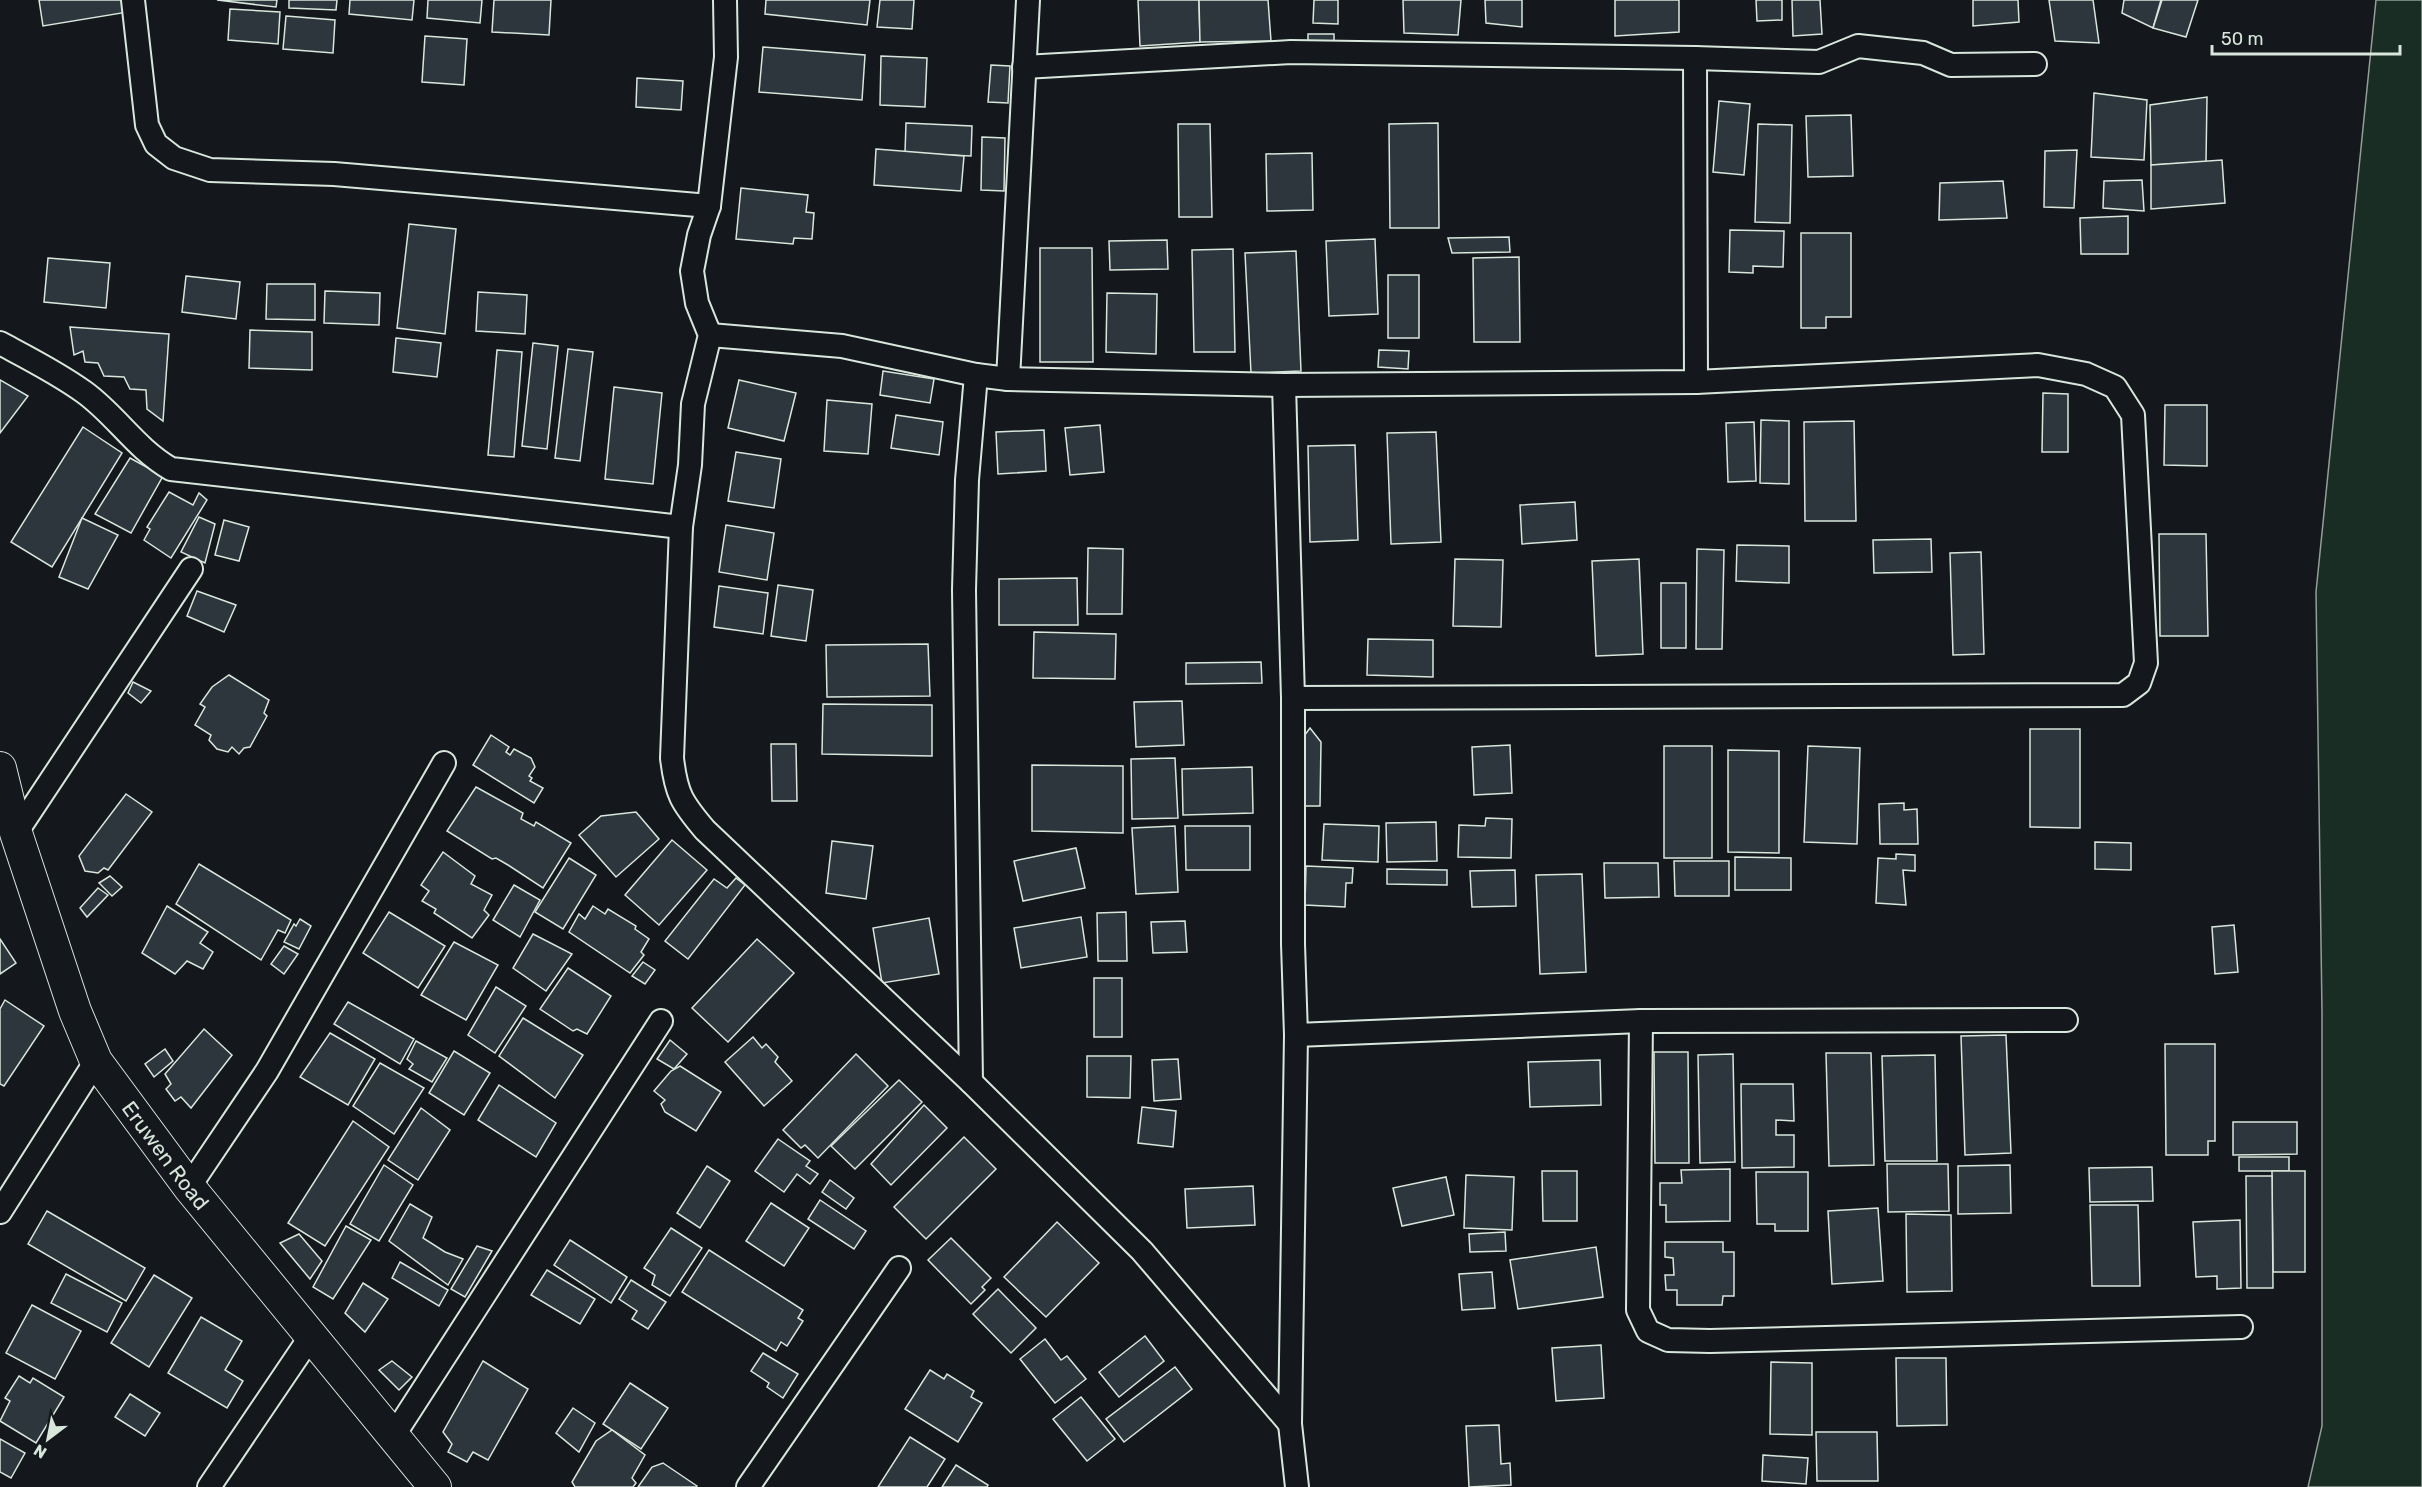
<svg xmlns="http://www.w3.org/2000/svg" width="2422" height="1487" font-family="Rubik,sans-serif">
  <rect width="100%" height="100%" fill="#14181c"/>
  <path fill="#1a2d24" stroke="#939e99" stroke-width="1.5" d="M2376,0H2422V1487H2308L2322,1426V1013L2316,592Z"/>
  <g fill="#2c363c" stroke="#d8e6dc" stroke-width="1.5">
    <path d="M39,0H126L128,12L43,26Z"/>
    <path d="M217,0H277L276,7Z"/>
    <path d="M289,0H337L336,10L289,8Z"/>
    <path d="M350,0H414L412,20L349,14Z"/>
    <path d="M428,0H482L480,23L427,18Z"/>
    <path d="M494,0H551L549,35L492,32Z"/>
    <path d="M766,0H870L867,25L765,14Z"/>
    <path d="M880,0H914L912,29L877,27Z"/>
    <path d="M1138,0H1199L1200,42L1140,46Z"/>
    <path d="M1199,0H1268L1271,41L1200,42Z"/>
    <path d="M1314,0H1338V24L1313,23Z"/>
    <path d="M1403,0H1461L1458,35L1404,33Z"/>
    <path d="M1485,0H1522V27L1486,23Z"/>
    <path d="M1615,0H1679V32L1615,36Z"/>
    <path d="M1756,0H1782V20L1757,21Z"/>
    <path d="M1792,0H1820L1822,34L1793,36Z"/>
    <path d="M1973,0H2018L2019,22L1973,26Z"/>
    <path d="M2049,0H2093L2099,43L2055,41Z"/>
    <path d="M2124,0H2161L2153,28L2122,13Z"/>
    <path d="M2162,0H2198L2186,37L2153,28Z"/>
    <path d="M230,9L280,12L278,44L228,40Z"/>
    <path d="M286,16L335,20L333,53L283,49Z"/>
    <path d="M1308,34H1334V50L1308,49Z"/>
    <path d="M425,36L467,39L464,85L422,82Z"/>
    <path d="M763,47L865,55L862,100L759,92Z"/>
    <path d="M881,56L927,58L925,107L880,105Z"/>
    <path d="M991,65L1010,66L1008,103L988,102Z"/>
    <path d="M637,78L683,81L681,110L636,107Z"/>
    <path d="M2094,93L2147,100L2144,160L2091,157Z"/>
    <path d="M2207,97L2206,162L2151,165L2150,105Z"/>
    <path d="M1719,101L1750,104L1744,175L1713,172Z"/>
    <path d="M1851,115L1853,176L1808,177L1806,116Z"/>
    <path d="M906,123L972,126L971,156L905,153Z"/>
    <path d="M1438,123L1439,228H1390L1389,124Z"/>
    <path d="M1178,124H1210L1212,217H1179Z"/>
    <path d="M1758,124L1792,125L1790,223L1755,222Z"/>
    <path d="M982,137L1005,138L1004,191L981,190Z"/>
    <path d="M876,149L964,156L961,191L874,185Z"/>
    <path d="M2077,150L2074,208L2044,207L2045,151Z"/>
    <path d="M1312,153L1313,210L1267,211L1266,154Z"/>
    <path d="M2222,160L2225,203L2151,209V165Z"/>
    <path d="M2142,180L2144,211L2103,208L2104,181Z"/>
    <path d="M2003,181L2007,218L1939,220L1940,183Z"/>
    <path d="M741,188L808,195L806,212L814,213L812,239L794,238L793,244L736,239Z"/>
    <path d="M2128,216V254H2081L2080,218Z"/>
    <path d="M409,224L456,229L445,334L397,328Z"/>
    <path d="M1730,230L1784,231L1783,267L1753,266V273L1729,272Z"/>
    <path d="M1801,233H1851V317H1826V328H1801Z"/>
    <path d="M1509,237L1510,252L1452,253L1448,238Z"/>
    <path d="M1375,239L1378,314L1329,316L1326,241Z"/>
    <path d="M1167,240L1168,269L1110,270L1109,241Z"/>
    <path d="M1040,248H1092L1093,362H1040Z"/>
    <path d="M1233,249L1235,352H1194L1192,250Z"/>
    <path d="M1296,251L1301,371L1251,373L1245,253Z"/>
    <path d="M1519,257L1520,342H1474L1473,258Z"/>
    <path d="M48,258L110,263L106,308L44,302Z"/>
    <rect x="1388" y="275" width="31" height="63"/>
    <path d="M186,276L240,282L236,319L182,312Z"/>
    <path d="M267,284H315V320L266,319Z"/>
    <path d="M325,291L380,293L379,325L324,323Z"/>
    <path d="M478,292L527,295L525,334L476,331Z"/>
    <path d="M1107,293L1157,294L1156,354L1106,352Z"/>
    <path d="M70,327L169,334L163,421L147,409L146,390L130,389L124,377L104,376L98,363L85,362L83,351L74,355Z"/>
    <path d="M250,330L312,332V370L249,368Z"/>
    <path d="M396,338L441,343L437,377L393,372Z"/>
    <path d="M533,343L558,346L547,449L522,446Z"/>
    <path d="M568,349L593,352L580,461L555,458Z"/>
    <path d="M497,350L522,352L514,457L488,455Z"/>
    <path d="M1379,350L1409,351L1408,369L1378,367Z"/>
    <path d="M883,371L934,379L930,403L880,395Z"/>
    <path d="M0,380L28,396L0,433Z"/>
    <path d="M739,380L796,393L784,441L728,428Z"/>
    <path d="M614,387L662,393L653,484L605,479Z"/>
    <path d="M2043,393L2068,394V452H2042Z"/>
    <path d="M827,400L872,404L868,454L824,451Z"/>
    <path d="M2165,405H2207V466L2164,465Z"/>
    <path d="M896,415L943,422L939,455L891,448Z"/>
    <path d="M1761,420L1789,421V484L1760,483Z"/>
    <path d="M1854,421L1856,521H1805L1804,422Z"/>
    <path d="M1754,422L1756,481L1728,482L1726,423Z"/>
    <path d="M1100,425L1104,472L1070,475L1065,428Z"/>
    <path d="M83,427L122,453L52,567L11,542Z"/>
    <path d="M1044,430L1046,471L998,474L996,432Z"/>
    <path d="M1436,432L1441,542L1391,544L1387,433Z"/>
    <path d="M1355,445L1358,540L1310,542L1308,446Z"/>
    <path d="M736,452L781,459L774,508L728,501Z"/>
    <path d="M130,458L163,476L131,533L95,514Z"/>
    <path d="M169,492L193,505L199,493L207,500L171,558L144,540L150,529L147,527Z"/>
    <path d="M1575,502L1577,540L1522,544L1520,505Z"/>
    <path d="M199,517L215,524L205,563L181,552Z"/>
    <path d="M82,518L118,535L88,589L59,577Z"/>
    <path d="M224,520L249,527L239,561L215,555Z"/>
    <path d="M726,525L774,533L767,580L719,572Z"/>
    <path d="M2159,534H2206L2208,636H2160Z"/>
    <path d="M1931,539L1932,572L1874,573L1873,540Z"/>
    <path d="M1737,545L1789,546V583L1736,581Z"/>
    <path d="M1088,548L1123,549L1122,614H1087Z"/>
    <path d="M1697,549L1724,550L1722,649H1696Z"/>
    <path d="M1981,552L1984,654L1953,655L1950,553Z"/>
    <path d="M1455,559L1503,560L1501,627L1453,626Z"/>
    <path d="M1639,559L1643,654L1596,656L1592,561Z"/>
    <path d="M1077,578L1078,625H999V579Z"/>
    <rect x="1661" y="583" width="25" height="65"/>
    <path d="M778,585L813,590L806,641L771,636Z"/>
    <path d="M719,586L768,593L763,634L714,627Z"/>
    <path d="M197,591L236,605L224,632L187,616Z"/>
    <path d="M1034,632L1116,634L1115,679L1033,678Z"/>
    <path d="M1368,639L1433,640V677L1367,675Z"/>
    <path d="M928,644L930,696L827,697L826,645Z"/>
    <path d="M1261,662L1262,683L1186,684V663Z"/>
    <path d="M229,675L269,700L264,713L267,716L250,747L244,748L239,754L232,747L228,752L217,749L209,740L211,735L195,725L205,707L200,704L212,687Z"/>
    <path d="M133,682L151,691L141,703L128,693Z"/>
    <path d="M1182,701L1184,745L1136,747L1134,702Z"/>
    <path d="M823,704L932,705V756L822,754Z"/>
    <path d="M1310,728L1321,742L1320,806H1297L1298,744Z"/>
    <path d="M2030,729H2080V828L2030,827Z"/>
    <path d="M491,735L509,747L506,752L510,755L514,749L531,758L535,767L529,776L532,778L530,781L543,788L534,803L473,765Z"/>
    <path d="M771,744H796L797,801H772Z"/>
    <path d="M1510,745L1512,793L1474,795L1472,747Z"/>
    <rect x="1664" y="746" width="48" height="112"/>
    <path d="M1808,746L1860,748L1857,844L1804,842Z"/>
    <path d="M1728,750L1779,751V853L1728,852Z"/>
    <path d="M1175,758L1178,818L1132,819L1131,759Z"/>
    <path d="M1032,765L1123,766V833L1032,831Z"/>
    <path d="M1252,767L1253,813L1183,815L1182,769Z"/>
    <path d="M476,787L523,813L521,819L534,826L536,822L571,843L543,888L508,865L496,858L492,859L447,831Z"/>
    <path d="M126,794L152,812L108,870L104,868L98,873L85,871L79,856Z"/>
    <path d="M1904,803V810L1917,809L1918,844H1880L1879,804Z"/>
    <path d="M636,812L659,839L616,877L579,835L601,816Z"/>
    <path d="M1486,818L1512,819L1511,858L1458,857L1459,825L1485,826Z"/>
    <path d="M1436,822L1437,861L1387,862L1386,823Z"/>
    <path d="M1324,824L1379,826L1378,862L1322,860Z"/>
    <path d="M1175,826L1178,892L1136,894L1132,828Z"/>
    <path d="M1185,826H1250V870H1186Z"/>
    <path d="M672,840L707,870L659,925L625,895Z"/>
    <path d="M832,841L873,846L866,899L826,893Z"/>
    <path d="M2095,842L2131,843V870L2095,869Z"/>
    <path d="M1076,848L1085,888L1023,901L1014,861Z"/>
    <path d="M443,852L475,876L471,884L492,895L484,910L489,915L472,938L434,913L436,909L422,901L429,891L421,885Z"/>
    <path d="M1896,854L1915,855V871L1903,870L1906,905L1876,903L1878,858L1896,859Z"/>
    <path d="M1735,857L1791,858V890H1735Z"/>
    <path d="M569,858L596,875L563,929L535,912Z"/>
    <path d="M1674,861H1729V896H1675Z"/>
    <path d="M1604,863H1658L1659,897L1605,898Z"/>
    <path d="M199,864L291,920L285,933L278,930L261,960L176,904Z"/>
    <path d="M1306,866L1353,868L1352,883H1346L1345,907L1305,905Z"/>
    <path d="M1387,869L1447,870V885L1387,884Z"/>
    <path d="M1515,870L1516,906L1472,907L1470,871Z"/>
    <path d="M1582,874L1586,972L1540,974L1536,875Z"/>
    <path d="M110,876L122,887L112,896L99,883Z"/>
    <path d="M736,878L745,885L688,959L665,941L714,879L727,888Z"/>
    <path d="M514,885L540,900L520,937L493,920Z"/>
    <path d="M98,888L108,895L87,917L80,908Z"/>
    <path d="M167,906L208,932L200,943L213,952L203,969L187,961L175,974L142,953Z"/>
    <path d="M593,906L605,914L608,909L636,926L635,929L649,939L641,952L644,955L630,973L569,932L579,914L585,919Z"/>
    <path d="M389,912L445,946L418,988L363,953Z"/>
    <path d="M1126,912L1127,961H1098L1097,913Z"/>
    <path d="M1081,917L1087,957L1021,968L1014,928Z"/>
    <path d="M929,918L939,974L882,983L873,928Z"/>
    <path d="M300,919L311,926L299,949L284,942L294,924L296,926Z"/>
    <path d="M1185,921L1187,952L1153,953L1151,922Z"/>
    <path d="M2234,925L2238,972L2215,974L2212,927Z"/>
    <path d="M533,934L572,954L546,991L513,968Z"/>
    <path d="M0,939L16,963L0,974Z"/>
    <path d="M757,939L794,973L728,1042L692,1008Z"/>
    <path d="M454,942L498,965L466,1020L421,995Z"/>
    <path d="M284,946L298,954L284,974L271,964Z"/>
    <path d="M643,962L655,970L645,984L632,976Z"/>
    <path d="M568,968L611,996L587,1034L577,1029L573,1031L540,1009Z"/>
    <rect x="1094" y="978" width="28" height="59"/>
    <path d="M496,987L526,1006L495,1053L468,1035Z"/>
    <path d="M5,1000L44,1026L4,1086L0,1084V1009Z"/>
    <path d="M348,1002L414,1039L400,1064L334,1024Z"/>
    <path d="M523,1018L583,1055L555,1098L499,1056Z"/>
    <path d="M204,1029L232,1055L191,1108L181,1097L175,1101L166,1089L171,1084L165,1074Z"/>
    <path d="M330,1033L375,1059L348,1105L300,1077Z"/>
    <path d="M2006,1035L2011,1153L1965,1155L1961,1036Z"/>
    <path d="M753,1037L762,1048L766,1044L778,1057L775,1062L792,1081L764,1106L725,1062Z"/>
    <path d="M670,1040L687,1054L674,1069L657,1059Z"/>
    <path d="M416,1041L447,1058L432,1082L409,1069L413,1064L407,1059Z"/>
    <path d="M2165,1044H2215V1141H2208V1155H2166Z"/>
    <path d="M165,1049L173,1061L154,1077L145,1064Z"/>
    <path d="M454,1051L490,1073L464,1115L429,1093Z"/>
    <path d="M1654,1052H1688L1689,1163H1655Z"/>
    <path d="M1826,1053H1871L1874,1165L1829,1166Z"/>
    <path d="M856,1054L888,1086L818,1158L805,1145L801,1148L783,1130Z"/>
    <path d="M1733,1054L1735,1162L1700,1163L1698,1055Z"/>
    <path d="M1935,1055L1937,1161H1885L1882,1056Z"/>
    <path d="M1087,1056H1131L1130,1098L1087,1097Z"/>
    <path d="M1178,1059L1181,1099L1154,1101L1152,1060Z"/>
    <path d="M1600,1060L1601,1105L1530,1107L1528,1062Z"/>
    <path d="M380,1063L424,1088L394,1134L353,1106Z"/>
    <path d="M680,1066L721,1092L696,1131L665,1112L661,1104L665,1100L654,1091L671,1071Z"/>
    <path d="M899,1080L922,1102L855,1169L831,1146Z"/>
    <path d="M1741,1084H1793L1794,1121L1776,1120V1135H1794V1167L1742,1168Z"/>
    <path d="M499,1085L556,1123L536,1157L478,1120Z"/>
    <path d="M924,1105L947,1128L891,1185L871,1164Z"/>
    <path d="M1142,1107L1176,1111L1173,1147L1138,1143Z"/>
    <path d="M421,1108L450,1130L418,1180L388,1160Z"/>
    <path d="M353,1121L389,1147L325,1246L288,1223Z"/>
    <path d="M2233,1122H2297V1154L2233,1155Z"/>
    <path d="M964,1137L996,1169L926,1239L894,1207Z"/>
    <path d="M778,1139L810,1161L806,1166L818,1174L810,1184L797,1174L784,1192L755,1171Z"/>
    <rect x="2239" y="1157" width="50" height="14"/>
    <path d="M1887,1164H1948L1949,1211L1888,1212Z"/>
    <path d="M384,1165L413,1185L379,1241L350,1224Z"/>
    <path d="M2010,1165L2011,1213L1958,1214V1166Z"/>
    <path d="M707,1166L730,1181L700,1228L677,1213Z"/>
    <path d="M2152,1167L2153,1201L2090,1202L2089,1168Z"/>
    <path d="M1730,1169V1221L1666,1222V1205H1660V1183H1682L1681,1170Z"/>
    <path d="M1542,1171H1577V1221H1543Z"/>
    <path d="M2272,1171H2305V1272H2273Z"/>
    <path d="M1756,1172H1808V1231H1775V1224H1757Z"/>
    <path d="M1466,1175L1514,1177L1512,1230L1464,1228Z"/>
    <path d="M2246,1176H2272L2273,1288H2247Z"/>
    <path d="M1446,1177L1454,1215L1402,1226L1393,1188Z"/>
    <path d="M830,1180L854,1198L846,1209L822,1192Z"/>
    <path d="M1253,1186L1255,1225L1187,1228L1185,1189Z"/>
    <path d="M820,1200L866,1231L854,1249L808,1219Z"/>
    <path d="M771,1203L809,1228L784,1266L746,1241Z"/>
    <path d="M410,1204L432,1217L423,1238L445,1252L463,1259L448,1285L389,1241Z"/>
    <path d="M2090,1205H2138L2140,1286H2092Z"/>
    <path d="M1878,1208L1883,1281L1832,1284L1828,1211Z"/>
    <path d="M47,1211L145,1268L126,1301L28,1244Z"/>
    <path d="M1906,1214L1951,1215L1952,1291L1907,1292Z"/>
    <path d="M2240,1220L2241,1288L2217,1289V1276L2196,1277L2193,1222Z"/>
    <path d="M1057,1222L1099,1263L1046,1317L1004,1277Z"/>
    <path d="M346,1226L371,1240L333,1299L313,1287Z"/>
    <path d="M671,1228L702,1248L670,1296L652,1285L655,1275L644,1268Z"/>
    <path d="M1505,1232L1506,1251L1470,1252L1469,1234Z"/>
    <path d="M299,1234L322,1261L310,1279L280,1243Z"/>
    <path d="M951,1238L991,1278L982,1287L985,1290L971,1304L928,1260Z"/>
    <path d="M570,1240L627,1277L611,1303L554,1265Z"/>
    <path d="M1665,1242H1723V1252H1734V1296H1723L1722,1305H1677V1290H1666L1665,1275H1674L1673,1258L1665,1257Z"/>
    <path d="M477,1246L492,1251L465,1297L451,1289Z"/>
    <path d="M1596,1247L1603,1297L1518,1309L1510,1260Z"/>
    <path d="M709,1250L803,1310L798,1318L803,1321L787,1346L781,1342L776,1351L682,1292Z"/>
    <path d="M400,1262L448,1290L439,1306L392,1278Z"/>
    <path d="M547,1270L595,1299L580,1324L531,1295Z"/>
    <path d="M1492,1272L1495,1308L1462,1310L1459,1274Z"/>
    <path d="M66,1274L122,1303L107,1332L51,1303Z"/>
    <path d="M154,1275L192,1298L149,1367L111,1343Z"/>
    <path d="M631,1280L666,1302L648,1329L632,1319L637,1311L619,1299Z"/>
    <path d="M363,1283L388,1299L365,1332L345,1313Z"/>
    <path d="M998,1289L1036,1328L1011,1353L973,1314Z"/>
    <path d="M32,1305L81,1331L55,1379L6,1353Z"/>
    <path d="M201,1317L242,1341L225,1370L243,1381L227,1408L168,1373Z"/>
    <path d="M1145,1336L1164,1361L1119,1397L1099,1372Z"/>
    <path d="M1045,1339L1061,1360L1067,1356L1086,1379L1055,1403L1020,1359Z"/>
    <path d="M1601,1345L1604,1398L1556,1401L1552,1348Z"/>
    <path d="M763,1353L798,1374L783,1398L767,1387L769,1383L751,1371Z"/>
    <path d="M1896,1358H1946L1947,1425L1897,1426Z"/>
    <path d="M392,1361L412,1377L399,1390L379,1370Z"/>
    <path d="M483,1361L528,1389L488,1460L473,1452L467,1462L448,1452L452,1444L443,1432Z"/>
    <path d="M1771,1362L1812,1363V1435L1770,1434Z"/>
    <path d="M1175,1367L1192,1389L1124,1442L1106,1419Z"/>
    <path d="M930,1370L944,1379L947,1374L974,1391L971,1397L982,1403L958,1442L905,1409Z"/>
    <path d="M19,1376L30,1383L33,1378L64,1397L36,1443L0,1421L10,1401L5,1398Z"/>
    <path d="M630,1383L668,1408L641,1449L603,1424Z"/>
    <path d="M130,1394L160,1413L145,1436L115,1417Z"/>
    <path d="M1081,1397L1115,1439L1087,1461L1053,1419Z"/>
    <path d="M573,1408L595,1423L579,1452L556,1433Z"/>
    <path d="M1499,1425L1501,1464L1510,1463L1511,1485L1469,1487L1466,1426Z"/>
    <path d="M612,1430L645,1455L632,1478L636,1483L633,1487H575L572,1482L596,1441Z"/>
    <path d="M1816,1432H1877L1878,1481H1817Z"/>
    <path d="M910,1437L945,1459L927,1487H878Z"/>
    <path d="M0,1439L25,1453L11,1478L0,1472Z"/>
    <path d="M1763,1455L1808,1458L1806,1484L1762,1481Z"/>
    <path d="M663,1463L697,1486L696,1487H638L652,1467Z"/>
    <path d="M956,1465L988,1485L987,1487H942Z"/>
  </g>
  <g fill="none" stroke-linecap="round" stroke-linejoin="round">
    <defs>
      <g id="street">
        <path d="M133,0L147,125L156,144L174,158L210,170L334,174L709,206"/>
        <path d="M725,0L726,57L709,206L699,235L692,271L697,303L710,335L693,404L690,465L681,527L672,758C676,794 682,803 705,830L971,1082L1142,1251L1290,1424"/>
        <path d="M1695,58L1696,382"/>
        <path d="M1024,67L1291,52L1695,58L1819,62L1858,46L1923,53L1951,65L2035,64"/>
        <path d="M710,335L842,346L976,375L1008,379L1284,385L1696,382L2038,365L2086,374L2115,387L2133,415L2146,663L2139,683L2123,695L1293,698"/>
        <path d="M0,343C28,358 58,373 84,392C116,415 135,448 171,469L681,527"/>
        <path d="M1008,379L1028,0"/>
        <path d="M1284,385L1293,698V944L1296,1035L1290,1424L1297,1487"/>
        <path d="M16,833L191,569"/>
        <path d="M1641,1021L1638,1310L1648,1331L1668,1340L1710,1341L2241,1327"/>
        <path d="M1296,1035L1641,1021L2066,1020"/>
        <path d="M971,1082L964,590L967,480L976,375"/>
        <path d="M189,1187L267,1071L444,763"/>
        <path d="M0,1212L96,1061"/>
        <path d="M394,1435L661,1021"/>
        <path d="M209,1487L311,1336"/>
        <path d="M748,1487L899,1268"/>
      </g>
      <g id="secondary">
        <path id="s1" d="M0,768L16,833L75,1011L96,1061L189,1187L435,1487"/>
      </g>
    </defs>
    <use href="#street" stroke="#d8e6dc" stroke-width="26"/>
    <use href="#secondary" stroke="#d8e6dc" stroke-width="34"/>
    <use href="#street" stroke="#14181c" stroke-width="22"/>
    <use href="#secondary" stroke="#14181c" stroke-width="32"/>
  </g>
  <g text-anchor="middle" dominant-baseline="central" stroke-width="4.5" stroke-linejoin="round" paint-order="stroke">
    <g font-size="21" fill="#d8e6dc" stroke="#14181c">
      <text stroke="none"><textPath href="#s1" startOffset="426">Eruwen Road</textPath></text>
    </g>
  </g>
  <g transform="translate(48 1439) rotate(212)" stroke="#14181c" stroke-width="4.5" paint-order="stroke">
  <path d="M0-4.5L10 22L0 15L-10 22Z" fill="#d8e6dc"/>
  <text y="-9" font-size="16" font-weight="bold" text-anchor="middle" fill="#d8e6dc">N</text>
  </g>
  <path d="M2212 45v9h188v-9" fill="none" stroke="#d8e6dc" stroke-width="3"/>
  <text x="2221" y="45" font-size="18" fill="#d8e6dc" stroke="#14181c" stroke-width="4.5" paint-order="stroke">50 m</text>
</svg>
